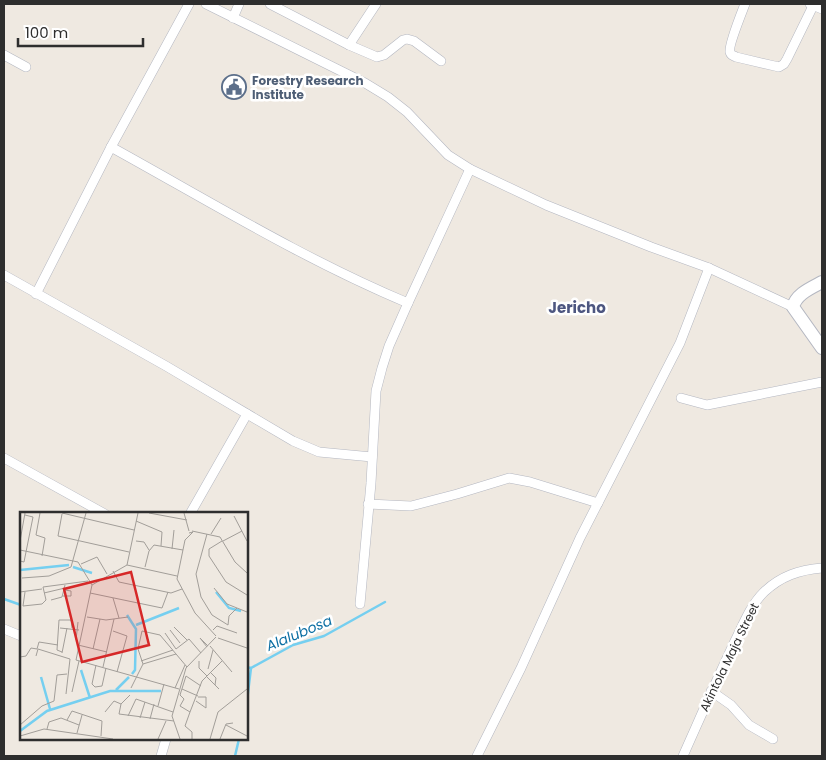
<svg xmlns="http://www.w3.org/2000/svg" width="826" height="760" font-family="Poppins,sans-serif">
  <rect width="100%" height="100%" fill="#efe9e1"/>
  <g fill="none" stroke-linecap="round" stroke-linejoin="round">
    <g stroke="#75cff0" stroke-width="2.5">
      <path d="M4,599L21,605"/>
      <path d="M246,667L251,668L293,645L324,636L385,602"/>
      <path d="M246,709L251,668"/>
      <path d="M235,756L239,739"/>
    </g>
    <defs>
      <g id="street">
        <path d="M206,4L365,83L388,97L407,112L448,155L470,169L546,205L651,247L709,268L793,307"/>
        <path d="M270,4L349,45L377,57L384,55L403,40L407,39L414,41L441,61"/>
        <path d="M745,4C742,12 728,46 730,52C731,56 733,55 736,57L779,67L784,64L787,59L813,6"/>
        <path d="M810,4L822,9"/>
        <path d="M233,18L239,4"/>
        <path d="M349,45L376,4"/>
        <path d="M4,55L26,67"/>
        <path d="M111,147C209,201 305,260 408,303"/>
        <path d="M4,275L166,366L293,441L319,452L372,457"/>
        <path d="M36,294L111,147L189,4"/>
        <path d="M681,398L707,405L822,382"/>
        <path d="M4,458L105,514"/>
        <path d="M368,504L411,506L457,494L509,478L530,482L598,503"/>
        <path d="M190,514L247,414"/>
        <path d="M360,604L371,483L376,391L382,368L389,346L408,303L470,169"/>
        <path d="M4,629L21,636"/>
        <path d="M711,691L731,705L749,725L773,739"/>
        <path d="M161,756L166,739"/>
        <path d="M477,756L521,668L580,538L680,343L709,268"/>
        <path d="M683,756C700,718 717,679 735,641C743,625 750,606 764,592C781,576 799,570 822,568"/>
      </g>
      <path id="secondary" d="M822,282C811,288 796,294 793,307L822,348"/>
    </defs>
    <use href="#street" stroke="#b4b7c1" stroke-width="10"/>
    <use href="#secondary" stroke="#b4b7c1" stroke-width="14"/>
    <use href="#street" stroke="#fff" stroke-width="9"/>
    <use href="#secondary" stroke="#fff" stroke-width="12"/>
  </g>
  <defs>
    <symbol id="civic-ring" viewBox="-11 -11 22 22"><circle r="9.5" fill="#fff" stroke="#5c6f8a" stroke-width="1.5"/><path d="M-.6-6.5H3V-4.5H.6V-3L4-1V1h2V6H-6V1h2V-1L-.6-3ZM-1.2 2.5V6h2.4V2.5Z" fill="#5c6f8a"/></symbol>
  </defs>
  <g fill-rule="evenodd">
    <use href="#civic-ring" x="220" y="73" width="28" height="28"/>
  </g>
  <g text-anchor="middle" dominant-baseline="central" stroke-width="5" stroke-linejoin="round" paint-order="stroke">
    <g font-size="12" font-weight="bold" fill="#4e5e75" stroke="#fff" text-anchor="start">
      <text x="252" y="80">Forestry Research<tspan x="252" dy="14">Institute</tspan></text>
    </g>
    <g font-size="12" fill="#2e2e2e" stroke="#fff">
      <text transform="translate(729 657) rotate(-64)">Akintola Maja Street</text>
    </g>
    <g font-size="14" font-style="italic" fill="#0d6fa3" stroke="#fff">
      <text transform="translate(299 633) rotate(-23)">Alalubosa</text>
    </g>
    <g font-size="15" font-weight="bold" fill="#4d5680" stroke="#fff">
      <text x="577" y="307">Jericho</text>
    </g>
  </g>
  <g transform="translate(20 512)">
    <rect width="228" height="228" fill="#efe9e1"/>
    <path fill="none" stroke="#75cff0" stroke-width="2.5" d="M53,55L72,61M0,58L49,53M196,80L209,96L221,99M107,103L116,117L115,158L112,162M116,113L159,96M61,158L70,186M21,165L30,197M96,178L109,165M0,219L27,199L90,179H141"/>
    <path fill="none" stroke="#a29e99" stroke-width="1" d="M20,1L16,23L25,26L22,44M42,1L114,18M129,1L167,8M164,1L169,19M42,2L38,24L109,40M214,4L227,29M116,9L142,20L141,34M172,19L200,25L215,50L227,61M169,21L173,20L165,28L157,67L175,101L196,124M187,22L176,62L181,85L192,103L208,113L209,104L217,96M191,22L201,6M0,29L5,1M116,29L124,30L129,38M202,29L189,37V44L206,70L227,83M203,29L222,19M152,37L154,18M0,38L58,50L72,73L107,53L157,64M0,49L4,50L13,5L5,3M61,52L77,45L87,62M107,53L118,1M125,55L129,39L134,33L163,38M93,59L99,70L151,81L162,77M2,66L29,64L51,55L66,1M72,73L56,148L159,177M194,76L207,92L227,100M0,80L22,77M5,80L3,94L22,92L26,88L23,75L68,69M24,81L45,76M70,81L142,96L148,80M43,84H51V79L45,78M93,86L99,106M31,88L42,85L45,73M67,105L86,108L108,105M154,115L167,128M40,116L59,118M150,118L160,131M193,118L197,114L217,121M93,119L107,124L97,160M145,121L156,137L169,127L181,141M198,126L227,136M56,128L58,110M58,133L87,140M190,134L212,160M187,135L180,126L188,134M17,137L19,130L38,133M73,137L80,107M42,140L37,138L39,108H51L52,116M42,141L47,116M16,144L18,137L50,147L46,182M0,145L6,144L11,136L17,137M121,149L153,138M179,149V156L187,164M123,152L156,142M76,153L72,172L75,175L82,174L86,156M83,155L94,107M188,157L193,138M190,160L196,166L195,173M186,164L199,177M111,176L123,152L118,137L122,119L140,123L167,155M155,176L165,153M162,177L178,184M52,180L59,149M110,183L101,192L99,202L154,209M176,189L186,196V185H178M138,194L144,172M85,200L94,189L101,192M170,200L160,194L164,187L160,183L166,164L181,174M108,204L116,187L153,200M120,206L125,190M130,207L134,192M47,208L52,199L82,209L81,224M0,213L22,194L34,189L37,163L47,162M206,213L227,224M27,217L29,210L41,206L59,213M57,221L62,203M0,224L24,217L93,227M138,227L146,209M160,227L152,204L166,156L196,125M172,227V220L165,214L170,200L182,169L202,149M190,227L198,200L227,177M200,227L206,212L213,211"/>
    <path fill="#d62828" fill-opacity="0.15" stroke="#d62828" stroke-width="2.5" d="M111,60L129,133L62,150L44,77Z"/>
    <rect width="228" height="228" fill="none" stroke="#2e2e2e" stroke-width="2.5"/>
  </g>
  <rect width="826" height="760" fill="none" stroke="#2e2e2e" stroke-width="10"/>
  <path d="M18 38v8h125v-8" fill="none" stroke="#2e2e2e" stroke-width="2.5"/>
  <text x="25" y="38" font-size="15" fill="#2e2e2e" stroke="#ffffff" stroke-width="4" paint-order="stroke">100 m</text>
</svg>
